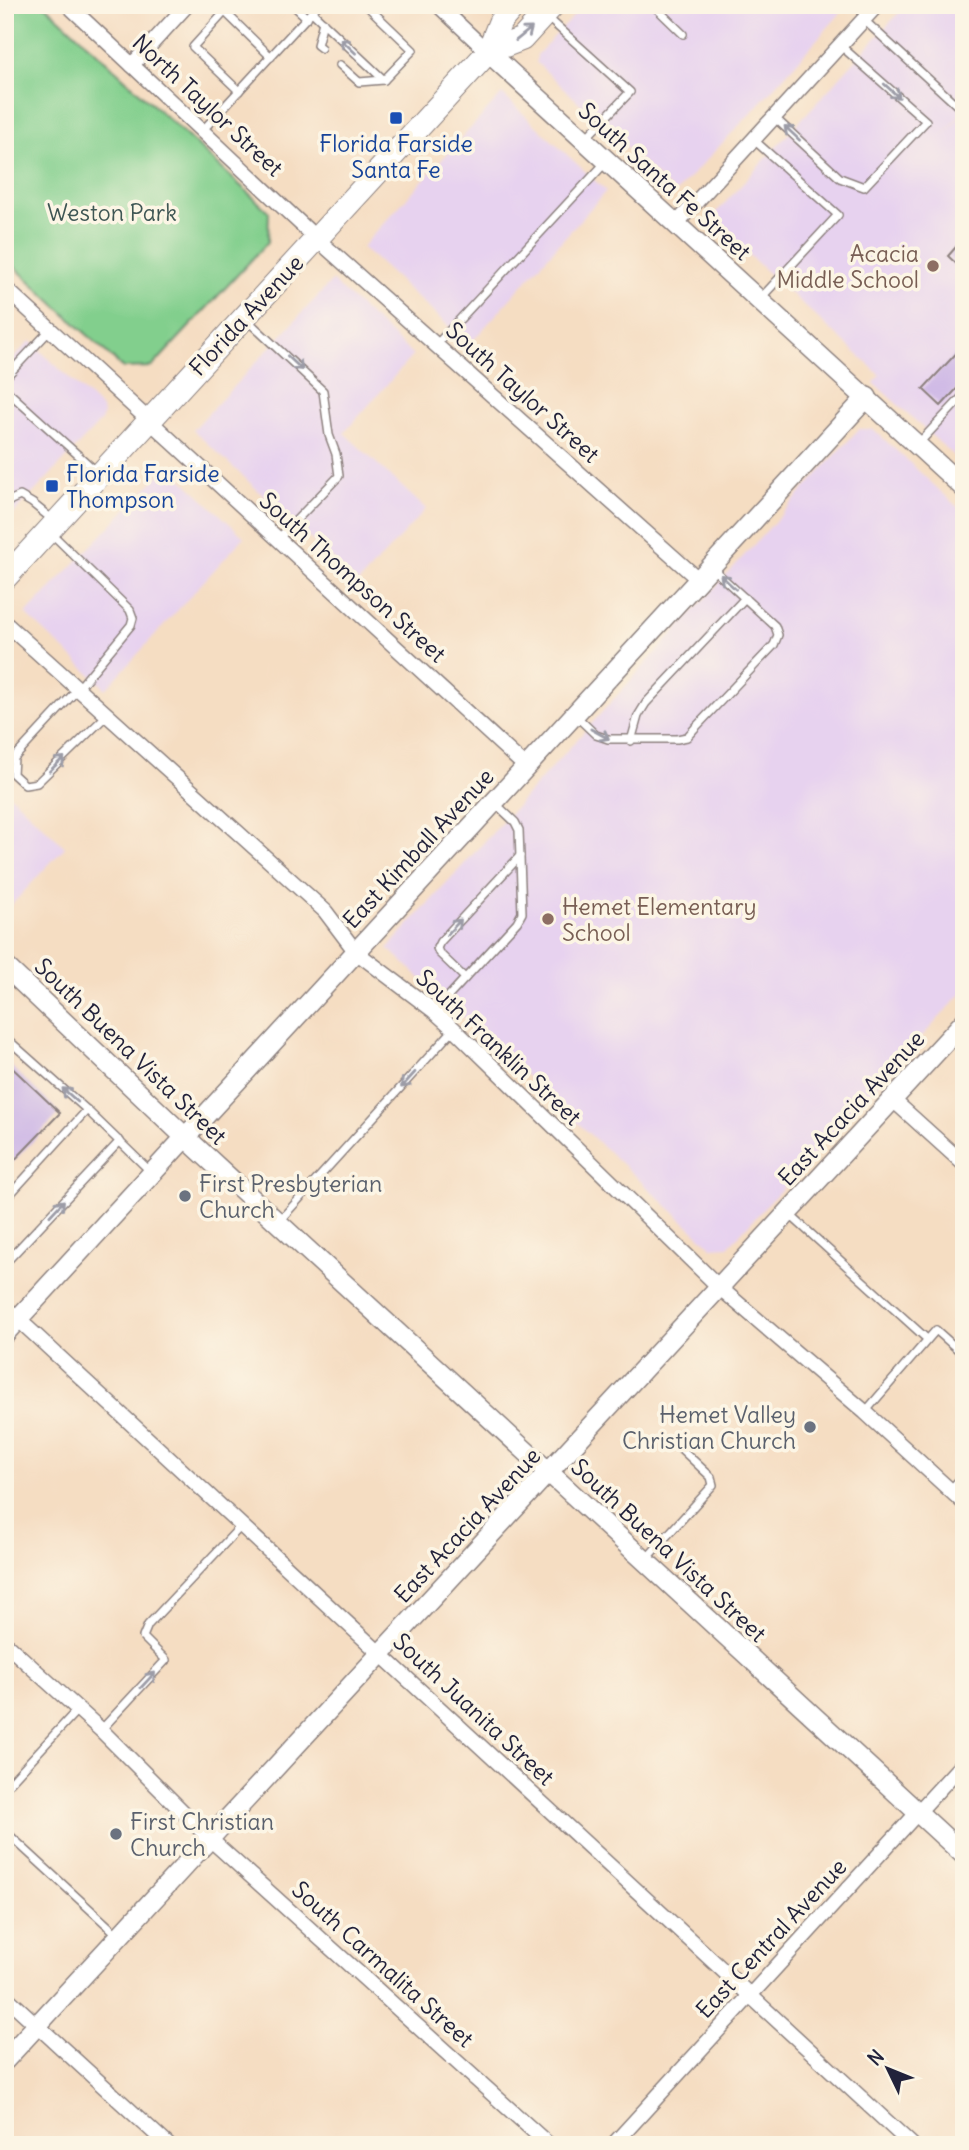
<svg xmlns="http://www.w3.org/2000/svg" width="969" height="2150" font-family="Delius,sans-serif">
  <rect width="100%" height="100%" fill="#fcf5e5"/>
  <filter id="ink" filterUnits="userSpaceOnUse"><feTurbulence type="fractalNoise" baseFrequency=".0143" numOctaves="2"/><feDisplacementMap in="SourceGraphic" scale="14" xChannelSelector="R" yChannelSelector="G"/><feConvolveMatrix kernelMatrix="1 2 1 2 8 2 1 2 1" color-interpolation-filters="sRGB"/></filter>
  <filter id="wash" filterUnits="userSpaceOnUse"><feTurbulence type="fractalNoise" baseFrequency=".00686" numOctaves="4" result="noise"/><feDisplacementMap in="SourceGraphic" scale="28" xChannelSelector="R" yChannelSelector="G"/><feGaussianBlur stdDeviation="1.57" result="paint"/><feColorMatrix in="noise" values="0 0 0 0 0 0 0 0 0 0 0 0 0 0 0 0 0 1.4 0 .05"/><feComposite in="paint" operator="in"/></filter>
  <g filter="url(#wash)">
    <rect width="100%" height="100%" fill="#f5ddc2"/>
    <g fill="#e7d2ef">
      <path d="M584,5H848L748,116L675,193L536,62L537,55Z"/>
      <path d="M906,5H964V111L939,139L964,113V465L874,383L880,375L716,225L714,219L715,214Z"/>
      <path d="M502,94L606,191L469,345L362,247Z"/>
      <path d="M332,281L413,355L344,433L426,509L358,583L193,430Z"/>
      <path d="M30,341L102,409L103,415L101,421L5,523V367Z"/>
      <path d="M859,429H873L964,513V991L729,1246L712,1247L388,948Z"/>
      <path d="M168,466L244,537L106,689L26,614Z"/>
      <path d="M10,795L65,847L5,912V799Z"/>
    </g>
    <path fill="#82cf8d" stroke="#527864" stroke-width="2" d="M5,5H45L269,212L268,242L152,367L123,368L5,258Z"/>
    <g id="blocks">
      <g fill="#cbb4e6">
        <path d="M964,238V271L948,256Z"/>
        <path d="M964,345V381L941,406L923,389Z"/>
        <path d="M5,1061L60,1113L5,1170Z"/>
      </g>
    </g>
  </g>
  <g filter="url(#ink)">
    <use href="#blocks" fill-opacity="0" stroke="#8c807e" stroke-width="2"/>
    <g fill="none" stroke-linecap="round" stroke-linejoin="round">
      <defs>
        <g id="lane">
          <path d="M218,5L271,57"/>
          <path d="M231,5L193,47L239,91"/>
          <path d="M293,5L307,18"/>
          <path d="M653,5L683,34"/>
          <path d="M312,12L384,80"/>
          <path d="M547,17L630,92L584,140"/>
          <path d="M864,20L961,109"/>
          <path d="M321,48L317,45L323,22"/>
          <path d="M340,65L359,82L384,80L413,50L366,5"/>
          <path d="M774,117L840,178L864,187L926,121L841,46"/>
          <path d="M202,131L318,5"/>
          <path d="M754,140L838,215L760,299"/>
          <path d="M247,320L323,391L329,435L336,454L339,476L278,539"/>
          <path d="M436,345L606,162"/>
          <path d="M5,378L50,330"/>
          <path d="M5,389L98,473"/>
          <path d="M919,443L964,395"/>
          <path d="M5,505L11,500L20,496L32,503L53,520"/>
          <path d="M50,532L130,610L133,618L131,625L78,689L14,758L13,774L25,785L37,783L107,715"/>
          <path d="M575,715L596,735L608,739H677L687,737L695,728L774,645L778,635L775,626L713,569"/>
          <path d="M631,741L638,716L646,703L745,598"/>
          <path d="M465,978L439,953L437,948L440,942L520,856"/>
          <path d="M435,1011L517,922L522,913L519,830L515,822L495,803"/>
          <path d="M5,1037L87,1110L151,1172"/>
          <path d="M5,1200L87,1110"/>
          <path d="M788,1213L927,1339"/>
          <path d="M280,1220L454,1029"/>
          <path d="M10,1258L120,1141"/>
          <path d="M865,1412L936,1330L964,1355"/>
          <path d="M950,1490L964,1475"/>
          <path d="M645,1560L713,1485L711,1477L675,1443"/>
          <path d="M101,1730L166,1660L143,1637L148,1625L242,1525"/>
          <path d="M5,1788L78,1709"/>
          <path d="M5,1831L119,1936"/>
        </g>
        <g id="street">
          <path d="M68,5L317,239L699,580"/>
          <path d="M438,5L488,52"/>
          <path d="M132,65L187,5"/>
          <path d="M676,224L877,5"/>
          <path d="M5,288L526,767"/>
          <path d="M5,623L325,911L356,952L434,1011L454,1029L719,1287L865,1412L964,1503"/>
          <path d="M892,1099L964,1164"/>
          <path d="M5,1307L912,2145"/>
          <path d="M5,1643L101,1730L210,1839L549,2145"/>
          <path d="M5,1996L168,2145"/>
          <path d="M613,2145L964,1762"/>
        </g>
        <g id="secondary">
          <path d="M488,52L964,488"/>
          <path d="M5,966L185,1137L964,1855"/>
          <path d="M5,1333L867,397"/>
          <path d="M5,2060L964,1022"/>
        </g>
        <g id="primary">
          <path d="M488,52L522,39L553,5"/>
          <path d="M5,578L488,52L500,22L515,5"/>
        </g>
      </defs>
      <use href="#lane" stroke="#8c807e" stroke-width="10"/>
      <use href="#street" stroke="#8c807e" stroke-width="17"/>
      <use href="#secondary" stroke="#8c807e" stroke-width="22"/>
      <use href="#primary" stroke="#8c807e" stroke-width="25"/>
      <use href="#lane" stroke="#fff" stroke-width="7"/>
      <use href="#street" stroke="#fff" stroke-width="14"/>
      <use href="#secondary" stroke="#fff" stroke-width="19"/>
      <use href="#primary" stroke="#fff" stroke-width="23"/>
    </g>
    <defs><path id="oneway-shaft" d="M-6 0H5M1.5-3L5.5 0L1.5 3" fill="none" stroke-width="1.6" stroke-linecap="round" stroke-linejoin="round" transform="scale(1.75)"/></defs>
    <g stroke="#9c9ca7">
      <use href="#oneway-shaft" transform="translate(524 34) rotate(-39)"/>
      <use href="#oneway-shaft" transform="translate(348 46) rotate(-137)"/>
      <use href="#oneway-shaft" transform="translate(892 91) rotate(42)"/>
      <use href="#oneway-shaft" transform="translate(792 133) rotate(-137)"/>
      <use href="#oneway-shaft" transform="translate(295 363) rotate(43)"/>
      <use href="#oneway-shaft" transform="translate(728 582) rotate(-137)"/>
      <use href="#oneway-shaft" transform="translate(600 734) rotate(29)"/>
      <use href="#oneway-shaft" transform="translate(57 764) rotate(-44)"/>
      <use href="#oneway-shaft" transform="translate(454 927) rotate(-47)"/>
      <use href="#oneway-shaft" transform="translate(408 1080) rotate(132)"/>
      <use href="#oneway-shaft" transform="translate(70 1095) rotate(-138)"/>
      <use href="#oneway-shaft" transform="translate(57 1208) rotate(-47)"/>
      <use href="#oneway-shaft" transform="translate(148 1680) rotate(-47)"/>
    </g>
  </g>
  <g fill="#1a4fb4" stroke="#fcf5e5" stroke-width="2.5">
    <rect x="389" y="111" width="14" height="14" rx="3.5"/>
    <rect x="45" y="479" width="14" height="14" rx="3.5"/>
  </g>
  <g fill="#8d6e63" stroke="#fcf5e5" stroke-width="2.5">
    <circle cx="933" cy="266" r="7"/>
    <circle cx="548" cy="919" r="7"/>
  </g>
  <g fill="#6b7280" stroke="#fcf5e5" stroke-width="2.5">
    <circle cx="185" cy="1196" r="7"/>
    <circle cx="810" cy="1427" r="7"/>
    <circle cx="116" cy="1834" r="7"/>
  </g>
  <g text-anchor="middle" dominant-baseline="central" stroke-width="7" stroke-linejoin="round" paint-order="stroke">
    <g font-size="23" fill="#22223b" stroke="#fcf5e5">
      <text transform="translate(208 105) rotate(43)">North Taylor Street</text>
      <text transform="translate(665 181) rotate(42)">South Santa Fe Street</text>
      <text transform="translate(246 315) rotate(-47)">Florida Avenue</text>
      <text transform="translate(523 392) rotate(42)">South Taylor Street</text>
      <text transform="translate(353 577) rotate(42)">South Thompson Street</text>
      <text transform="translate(418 848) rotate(-47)">East Kimball Avenue</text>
      <text transform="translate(499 1047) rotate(43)">South Franklin Street</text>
      <text transform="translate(131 1051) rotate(44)">South Buena Vista Street</text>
      <text transform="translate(851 1108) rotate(-47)">East Acacia Avenue</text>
      <text transform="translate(467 1525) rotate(-47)">East Acacia Avenue</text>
      <text transform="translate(669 1550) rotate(43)">South Buena Vista Street</text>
      <text transform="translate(474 1709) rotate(43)">South Juanita Street</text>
      <text transform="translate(771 1938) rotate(-47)">East Central Avenue</text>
      <text transform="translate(383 1964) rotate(42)">South Carmalita Street</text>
    </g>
    <g font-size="23" fill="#164399" stroke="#fcf5e5">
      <text x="396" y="143">Florida Farside<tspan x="396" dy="26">Santa Fe</tspan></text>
      <text x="66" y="473" text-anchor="start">Florida Farside<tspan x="66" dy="26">Thompson</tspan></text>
    </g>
    <g font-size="23" fill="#3f5654" stroke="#fcf5e5">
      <text x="112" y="212">Weston Park</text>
    </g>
    <g font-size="23" fill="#785e54" stroke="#fcf5e5" text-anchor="end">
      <text x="919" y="253">Acacia<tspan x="919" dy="26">Middle School</tspan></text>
      <text x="562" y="906" text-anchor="start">Hemet Elementary<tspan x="562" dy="26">School</tspan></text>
    </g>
    <g font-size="23" fill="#5b616d" stroke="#fcf5e5" text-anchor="start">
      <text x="199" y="1183">First Presbyterian<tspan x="199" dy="26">Church</tspan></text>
      <text x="796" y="1414" text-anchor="end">Hemet Valley<tspan x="796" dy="26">Christian Church</tspan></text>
      <text x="130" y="1821">First Christian<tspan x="130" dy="26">Church</tspan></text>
    </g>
  </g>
  <rect width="969" height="2150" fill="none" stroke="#fcf5e5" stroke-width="28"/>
  <g transform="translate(888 2069) rotate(313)" stroke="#fcf5e5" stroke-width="5" paint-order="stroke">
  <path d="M0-5L12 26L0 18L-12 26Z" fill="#22223b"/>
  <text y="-10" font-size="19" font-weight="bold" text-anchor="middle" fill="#22223b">N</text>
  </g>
</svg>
